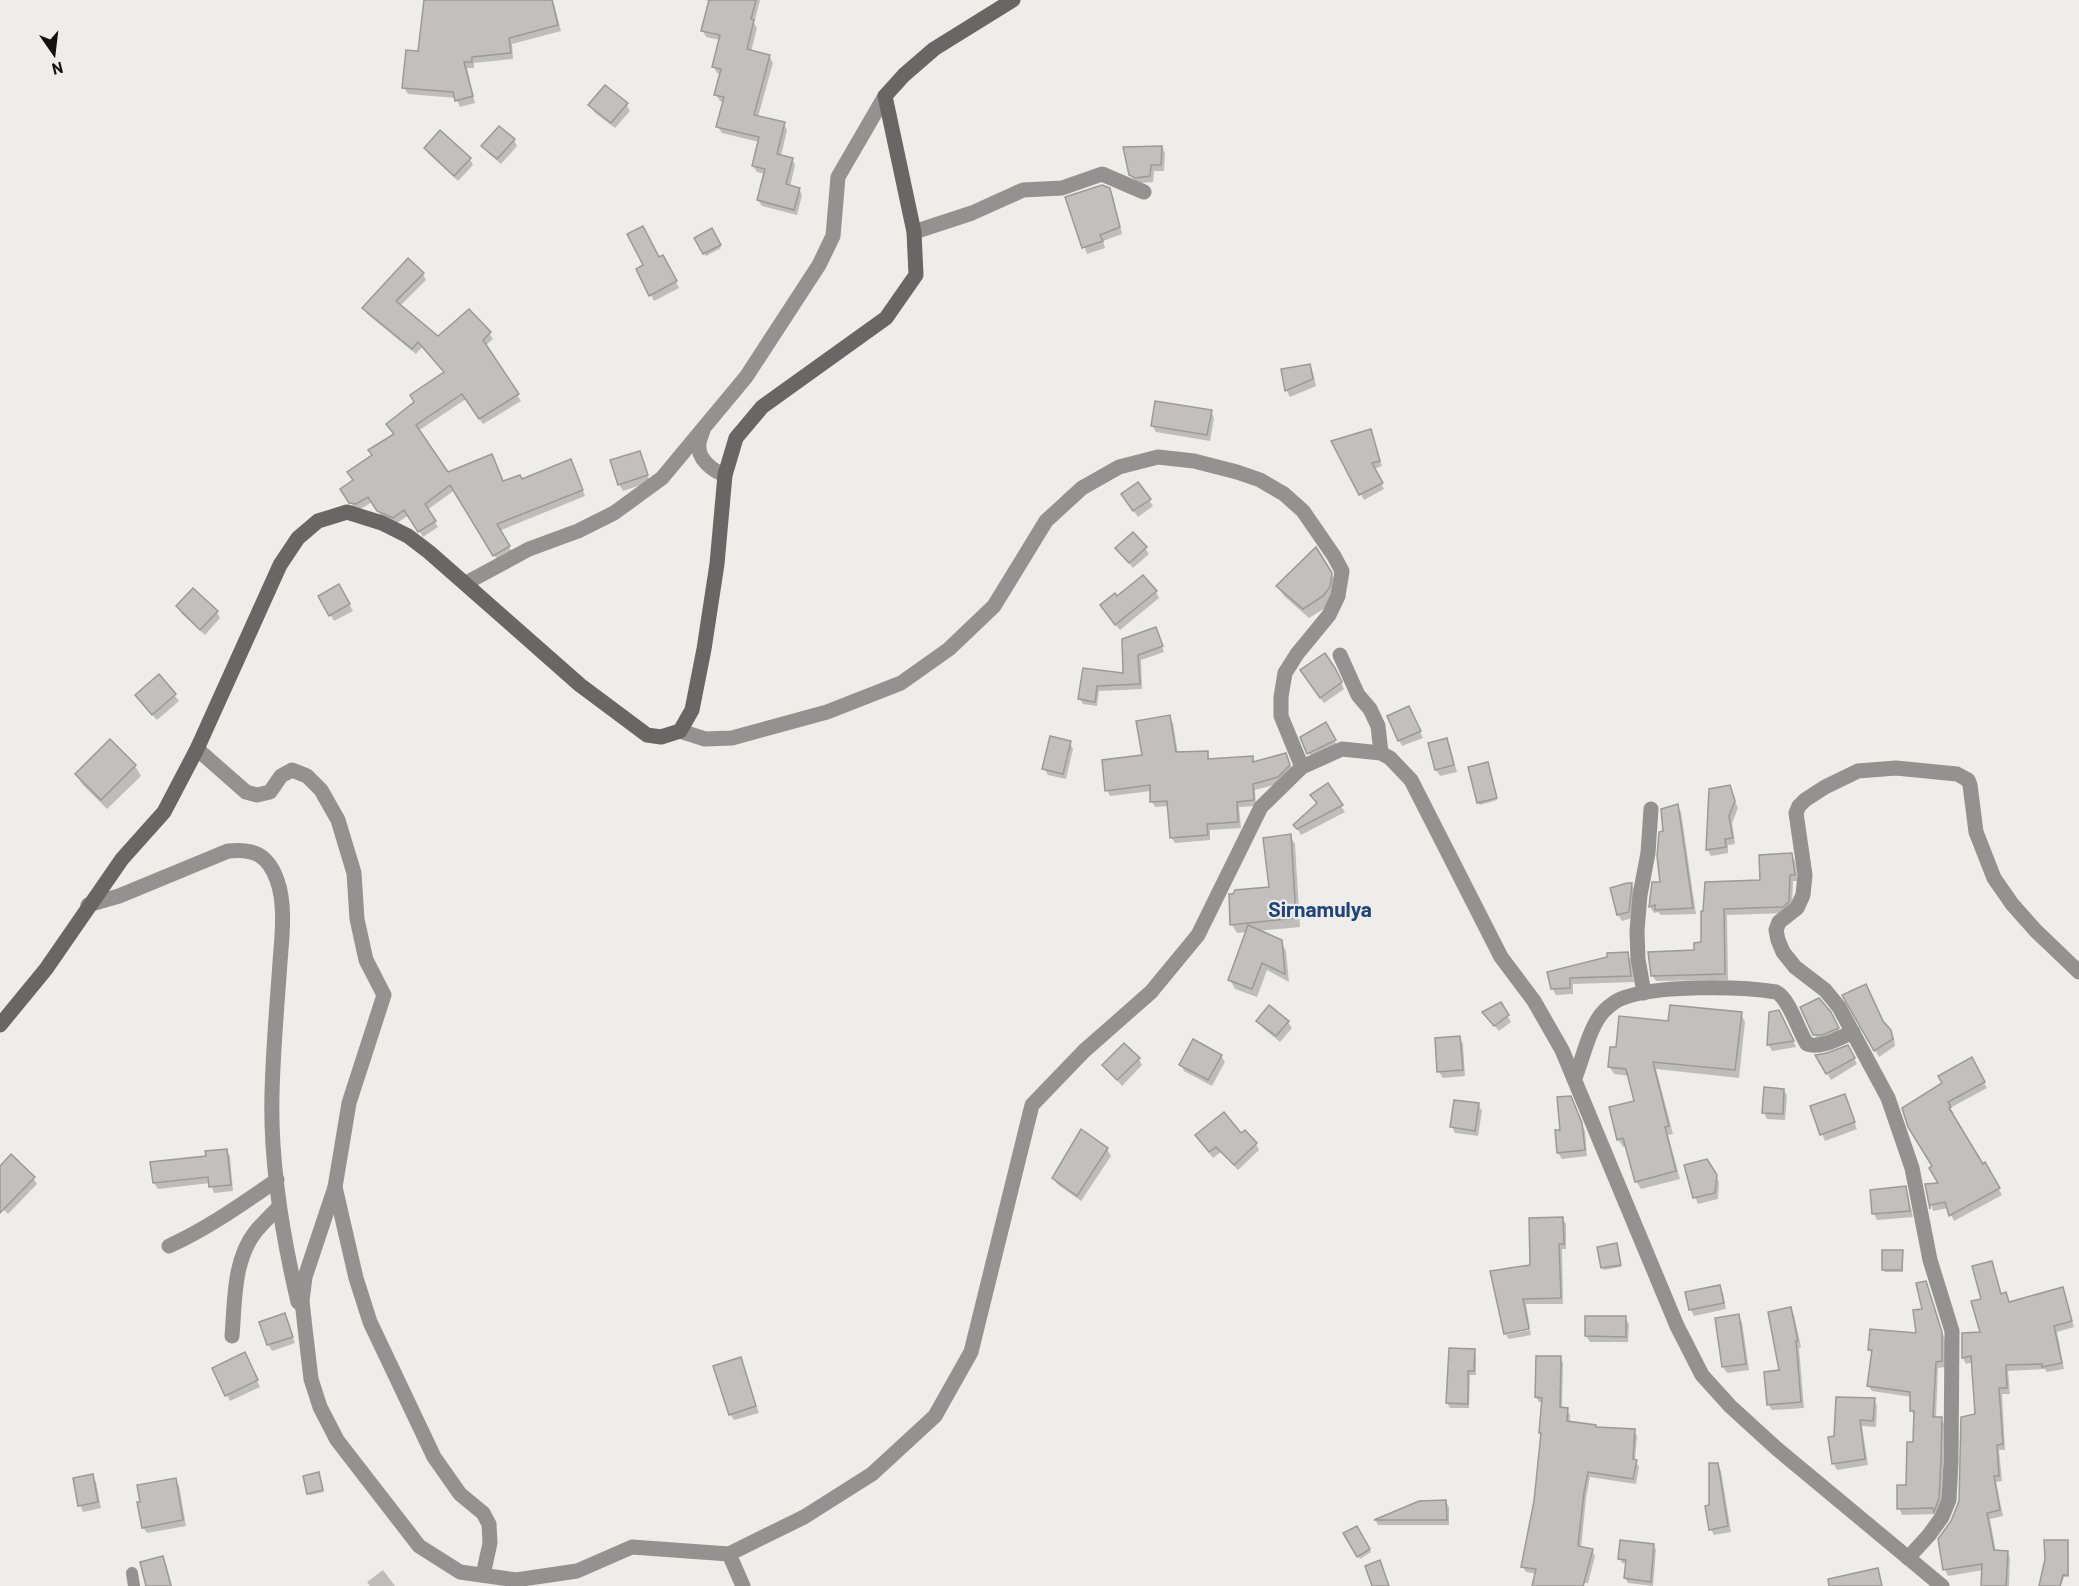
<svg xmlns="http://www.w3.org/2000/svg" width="2079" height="1586" font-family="Barlow,sans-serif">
  <rect width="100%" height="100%" fill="#efede9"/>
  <g fill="#0003">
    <path d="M425,0H553L561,31L512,44L513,59L474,63V68H467L475,103L460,107L456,98L408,94L404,88L419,53Z"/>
    <path d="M704,0H760L754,23L757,28L751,52L769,56L773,63L758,117L784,124L787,130L781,156L792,159L795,165L790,187L799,189L802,195L797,215L762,206L758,200L765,174L757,172L753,166L759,142L722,133L718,127L724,102L720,101L716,95L721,74L717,73L714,67L720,40L706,37L703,31L710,1Z"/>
    <path d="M626,104L630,111L615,128L594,112L590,105Z"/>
    <path d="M499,128L514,140L517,146L501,164L487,152L483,146Z"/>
    <path d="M1162,147L1165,153L1164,171H1154L1153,182L1140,183L1135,181L1131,175Z"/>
    <path d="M426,148L470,159L473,165L458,181L429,154Z"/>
    <path d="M1109,189L1113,196L1122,234L1103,241L1105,248L1087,254L1067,198Z"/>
    <path d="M711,230L721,248L706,256L696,238Z"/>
    <path d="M663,257L679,288L654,301L638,270Z"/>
    <path d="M423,274L426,280L400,306L438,338L489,333L493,339L485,346L521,401L483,424L466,399L418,431L448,474L503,483L522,481L573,467L585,496L499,531L512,552L498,561L455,490L427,510L438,527L423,537L409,515L397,523L382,517L372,502L359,510L354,508L342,489L354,481L373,456L395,435L416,403L445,373L422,347L416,354L367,314L364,308Z"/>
    <path d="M1310,366L1313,372L1316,386L1290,397L1287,391L1283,370Z"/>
    <path d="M1211,412L1214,418L1210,441L1156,432L1152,426Z"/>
    <path d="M1370,431L1382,466L1374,469L1384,489L1364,500L1333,442Z"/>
    <path d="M639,452L650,482L623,491L619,484Z"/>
    <path d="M1126,500H1149L1153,506L1138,517Z"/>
    <path d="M1145,548L1149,554L1133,568L1121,554Z"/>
    <path d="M1316,549L1337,584L1328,606L1309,618L1284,596L1278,587Z"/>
    <path d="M339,586L353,611L334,621L320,596Z"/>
    <path d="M1156,592L1159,598L1120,630L1105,612L1117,598Z"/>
    <path d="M178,606L217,612L220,618L205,635L181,613Z"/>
    <path d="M1158,634L1164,652L1141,660L1142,689L1099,691L1097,706L1083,704L1080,699L1084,670L1125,675L1123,640Z"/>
    <path d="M159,676L179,701L157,720L141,702Z"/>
    <path d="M1305,676H1338L1344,689L1324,703Z"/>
    <path d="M1412,714L1423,738L1402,746L1399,740Z"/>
    <path d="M1169,717L1173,723L1178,754L1207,752L1210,760L1252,757L1255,763L1288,761L1293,771L1281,783L1255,790L1256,806L1239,807L1241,828L1210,830V840L1175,843L1171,837L1169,806L1155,807L1152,802L1151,791L1110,796L1107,790L1143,757Z"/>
    <path d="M1325,724L1338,747L1312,759L1302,738Z"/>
    <path d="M1447,740L1450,746L1457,772L1440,776L1436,770L1429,744Z"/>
    <path d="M110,741L135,766L141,776L107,809L82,784L76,774Z"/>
    <path d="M1070,743L1073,749L1066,779L1048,775L1044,768Z"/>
    <path d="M1489,767L1497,800L1480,805L1478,802Z"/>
    <path d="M1729,787L1738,808L1732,823L1735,844L1728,845V853L1711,856L1708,850L1711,791Z"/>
    <path d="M1341,806L1345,812L1301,835L1295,825Z"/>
    <path d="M1677,806L1681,812L1696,914L1661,915L1658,912L1654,913L1650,907L1654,884H1662L1664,832Z"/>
    <path d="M1290,836L1295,844L1300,927L1257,931L1281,942L1286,951L1289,982L1267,970L1257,997L1235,989L1230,980L1247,932L1237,933L1232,925L1271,888Z"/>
    <path d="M1791,855L1795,861L1798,881H1793L1792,908L1786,913L1727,915L1728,980L1656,981L1652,975L1696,952L1703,944L1702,912L1761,882Z"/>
    <path d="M1632,885L1635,891L1632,918L1622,921L1618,915Z"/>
    <path d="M1627,954L1631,960L1634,982L1573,984V994L1556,995L1552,988L1549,974Z"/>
    <path d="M1844,996L1884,1025L1894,1038L1895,1046L1879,1057Z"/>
    <path d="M1500,1004L1511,1022L1499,1031L1484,1013Z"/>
    <path d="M1830,1013L1841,1034L1818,1041L1815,1035Z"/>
    <path d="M1741,1014L1745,1022L1739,1078L1656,1069L1673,1134L1668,1135L1680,1179L1641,1189L1636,1181L1627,1146L1623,1147L1618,1139L1636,1102L1630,1076L1614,1074L1609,1066L1617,1049L1669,1023Z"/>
    <path d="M1782,1018L1796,1047L1772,1051L1768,1044Z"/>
    <path d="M1258,1021L1288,1022L1292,1028L1280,1042L1262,1027Z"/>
    <path d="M1460,1038L1463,1044L1465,1076L1443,1078L1439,1072Z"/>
    <path d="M1848,1047L1857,1064L1831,1080L1817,1056Z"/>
    <path d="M1221,1056L1225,1062L1212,1086L1184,1071L1181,1065Z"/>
    <path d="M1139,1059L1142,1065L1122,1086L1104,1065Z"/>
    <path d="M1971,1059L1987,1088L1950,1108L1954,1113L1951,1115L1982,1166L1985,1164L2002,1195L1954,1221L1948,1208L1933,1211L1927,1186L1940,1184L1934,1166L1944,1084Z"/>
    <path d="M1784,1090L1787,1096L1785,1120L1767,1119L1764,1113Z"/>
    <path d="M1844,1096L1857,1129L1825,1141L1811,1107Z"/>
    <path d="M1478,1104L1482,1111L1478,1136L1455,1133L1452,1127Z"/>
    <path d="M1573,1104L1585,1131L1587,1156L1562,1159L1558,1153L1562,1131Z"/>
    <path d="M1241,1136L1256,1144L1259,1150L1238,1170L1221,1152L1213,1158L1200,1141Z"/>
    <path d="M1107,1149L1111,1156L1081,1201L1057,1184L1054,1178Z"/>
    <path d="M226,1150L230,1156L233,1191L214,1193L210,1183L158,1189L154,1183L207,1157Z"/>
    <path d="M1707,1161L1719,1182L1718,1199L1698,1204L1695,1197Z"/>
    <path d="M0,1168L33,1178L37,1184L8,1214L0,1206Z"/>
    <path d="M1905,1188L1908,1194L1913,1217L1877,1220L1874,1214L1871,1192Z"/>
    <path d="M1562,1218L1566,1224V1249H1562L1563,1304H1526L1530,1327L1505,1332L1532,1266Z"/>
    <path d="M1616,1245L1621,1267L1604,1270L1602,1268Z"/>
    <path d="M1902,1252L1903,1272H1885L1883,1269Z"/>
    <path d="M1991,1262L2002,1295L2006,1294L2010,1303L2062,1289L2074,1327L2057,1332L2064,1369L2047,1372L2045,1369L2008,1371L2010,1394H2002L2005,1450H1999L2002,1481L1996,1482L2003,1516L1990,1519L1996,1552H2007L2010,1558L2009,1586H1983V1570L1948,1576L1945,1570L1940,1539L1952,1522L1960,1501L1976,1416L1973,1362L1966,1364L1963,1358L1982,1334L1983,1300Z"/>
    <path d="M1926,1283L1945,1340V1367L1938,1368L1936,1418H1941L1944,1424L1942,1505L1937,1514L1902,1515L1899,1508L1908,1486L1915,1444V1417L1911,1410L1912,1397L1872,1391L1868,1385L1873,1355L1869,1350L1917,1335L1924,1311Z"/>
    <path d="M1719,1286L1723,1293L1726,1309L1694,1316L1691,1310L1687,1293Z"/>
    <path d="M1791,1309L1794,1315L1801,1347L1799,1348L1804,1408L1772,1410L1768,1404L1781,1372Z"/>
    <path d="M284,1315L295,1343L272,1351L268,1344Z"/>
    <path d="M1738,1316L1742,1322L1749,1370L1727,1373L1723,1367Z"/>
    <path d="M1625,1318L1629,1324L1628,1342H1590L1586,1336Z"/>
    <path d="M1530,1330L1531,1335L1509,1339L1506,1335Z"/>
    <path d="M1450,1350L1474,1351L1476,1356V1375H1470L1469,1408H1450L1447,1403Z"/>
    <path d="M1560,1358L1563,1363L1562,1409H1567L1570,1415V1423L1597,1429L1634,1431L1637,1436L1635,1461L1639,1467L1636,1484L1590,1477L1586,1498L1581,1548L1592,1551L1595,1556L1588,1583H1585L1584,1586H1534L1537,1574L1526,1572L1523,1567L1536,1501L1543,1437L1540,1432L1543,1402H1539L1536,1397Z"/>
    <path d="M740,1359L759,1413L734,1420L730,1414Z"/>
    <path d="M248,1360L260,1387L230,1401L227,1395Z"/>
    <path d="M1874,1400L1877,1406L1876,1427L1862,1426L1868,1465L1837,1470L1833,1463L1836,1437Z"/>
    <path d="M1717,1464L1721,1471L1731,1532L1714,1535L1711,1529L1710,1506Z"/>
    <path d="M319,1474L324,1492L310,1495L308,1493Z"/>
    <path d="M92,1476L96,1482L101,1508L83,1512L80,1505Z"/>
    <path d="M175,1480L179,1486L186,1526L147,1533L143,1527Z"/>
    <path d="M1419,1502H1446L1449,1507V1525H1378L1376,1521Z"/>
    <path d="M1356,1528L1371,1552L1360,1559L1345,1534Z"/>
    <path d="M2068,1541L2069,1577H2064L2061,1586H2041Z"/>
    <path d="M1653,1545L1656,1550L1653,1586L1628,1583L1625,1578L1627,1564L1622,1563L1620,1559Z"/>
    <path d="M162,1558L166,1564L172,1586H148Z"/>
    <path d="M383,1570L395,1586H370L367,1582Z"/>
  </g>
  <g fill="#c2bfbc" stroke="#9c9a96" stroke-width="1.5">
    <path d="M424,0H552L558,25L509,38L511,53L472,57V62H464L473,96L455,101L453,92L402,88L406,50L418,51Z"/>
    <path d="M709,0H756L751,19L754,20L747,49L770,55L754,115L785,122L777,154L793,158L786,184L800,188L794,210L757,200L765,169L752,166L759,137L716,127L724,97L714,95L721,69L712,67L720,35L701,31Z"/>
    <path d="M605,85L628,103L611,123L588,105Z"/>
    <path d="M499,126L515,139L497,159L481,146Z"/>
    <path d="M440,130L471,158L454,176L424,148Z"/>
    <path d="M1162,146L1161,165H1151L1150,176L1135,178L1129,175L1123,147Z"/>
    <path d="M1102,185L1110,188L1120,227L1100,235L1103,241L1082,248L1065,197Z"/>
    <path d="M643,226L659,257L663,255L677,281L649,296L636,269L643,265L627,234Z"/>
    <path d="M712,228L721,245L703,254L694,238Z"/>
    <path d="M408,258L424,273L396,301L438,336L469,309L491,332L483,340L519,394L479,419L462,394L416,425L448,472L492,454L503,481L520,475L522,479L571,459L583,490L497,524L510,546L493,556L450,485L425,504L436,521L418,532L404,510L393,518L377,511L368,497L356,504L349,503L340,489L353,480L347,472L372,455L368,450L394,434L386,424L414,402L410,395L444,372L418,342L412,349L362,308Z"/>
    <path d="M1310,364L1313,379L1285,391L1281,369Z"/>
    <path d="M1155,401L1212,410L1207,435L1151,426Z"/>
    <path d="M1371,429L1380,461L1372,463L1383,483L1359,495L1331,441Z"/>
    <path d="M640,451L648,475L618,485L610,460Z"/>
    <path d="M1138,482L1151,499L1133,511L1121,494Z"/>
    <path d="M1133,532L1147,547L1129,563L1115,548Z"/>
    <path d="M1316,547L1332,573L1330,587L1323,596L1303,609L1276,586Z"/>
    <path d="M1143,575L1157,591L1115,625L1100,605L1115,593L1117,596Z"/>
    <path d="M339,584L350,604L329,616L318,596Z"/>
    <path d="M193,588L218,611L200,630L176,606Z"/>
    <path d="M1156,627L1163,646L1138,655L1140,684L1097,686L1095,702L1078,699L1083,668L1123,673L1122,639Z"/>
    <path d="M1325,653L1335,668L1342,682L1320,698L1300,670Z"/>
    <path d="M159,674L176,694L152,715L135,695Z"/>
    <path d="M1409,706L1421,731L1398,741L1387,716Z"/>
    <path d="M1170,715L1176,752L1208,751V759L1253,756V762L1286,753L1290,765L1278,777L1253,784L1254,800L1237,802L1238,822L1207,824L1208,835L1170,838L1167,801L1150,802V785L1105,791L1102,760L1142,755L1136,721Z"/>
    <path d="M1326,722L1336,740L1307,754L1300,737Z"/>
    <path d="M1050,736L1071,741L1063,774L1042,769Z"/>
    <path d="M1447,738L1454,765L1435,770L1428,743Z"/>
    <path d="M110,739L136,765L101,800L75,774Z"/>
    <path d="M1488,762L1497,798L1477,803L1468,767Z"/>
    <path d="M1328,783L1343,805L1297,829L1293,825L1317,803L1310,795Z"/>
    <path d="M1730,785L1735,801L1729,816L1733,838L1725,839L1726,847L1706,850L1709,789Z"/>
    <path d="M1678,804L1693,908L1655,910V905L1649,907L1652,882H1660L1657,856L1659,832L1663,831L1661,809Z"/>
    <path d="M1291,834L1296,918L1230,925L1229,894H1233L1235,890L1269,887L1263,838Z"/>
    <path d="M1792,853L1795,875H1790L1789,902L1783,907L1724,909L1725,974L1651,976L1648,952L1694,950V943L1701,942V911H1703L1705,882L1760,880L1759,855Z"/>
    <path d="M1627,883H1632L1629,912L1617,915L1610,888Z"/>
    <path d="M1248,925L1282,940L1285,974L1262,963L1252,989L1228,980Z"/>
    <path d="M1628,952L1631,976L1570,978V988L1551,989L1547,972L1607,957V953Z"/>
    <path d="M1866,984L1883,1021L1891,1030L1893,1039L1874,1051L1842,995Z"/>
    <path d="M1819,998L1831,1012L1839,1028L1822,1035H1813L1800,1007Z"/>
    <path d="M1501,1002L1509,1015L1494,1026L1482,1012Z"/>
    <path d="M1269,1005L1289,1021L1276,1036L1256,1021Z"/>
    <path d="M1670,1005L1742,1012L1735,1070L1653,1062L1669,1126L1665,1127L1676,1171L1635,1182L1623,1138L1617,1140L1609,1107L1634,1101L1626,1069L1608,1067L1610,1047H1616L1619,1016L1668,1021Z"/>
    <path d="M1779,1010L1794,1041L1767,1045L1769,1012Z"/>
    <path d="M1460,1036L1463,1070L1437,1072L1435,1038Z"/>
    <path d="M1193,1039L1222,1055L1208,1080L1179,1065Z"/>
    <path d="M1124,1043L1140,1058L1117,1080L1102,1065Z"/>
    <path d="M1848,1045L1855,1058L1826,1074L1815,1055L1827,1053Z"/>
    <path d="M1972,1057L1985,1082L1948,1102L1951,1107L1949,1108L1983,1164L1985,1162L2000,1188L1949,1216L1945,1202L1930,1205V1209L1925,1184L1938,1183L1929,1168L1932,1166L1908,1127L1902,1108L1942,1083L1938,1076Z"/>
    <path d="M1764,1087L1784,1089L1783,1114L1762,1113Z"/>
    <path d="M1845,1094L1855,1122L1820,1135L1810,1106Z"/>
    <path d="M1571,1096L1582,1123L1585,1150L1557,1153L1555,1130H1560L1557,1097Z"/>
    <path d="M1454,1100L1479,1103L1475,1131L1450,1127Z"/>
    <path d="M1224,1112L1241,1133L1245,1130L1257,1143L1234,1165L1216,1147L1209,1152L1195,1135Z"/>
    <path d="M1081,1129L1108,1148L1077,1196L1052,1178Z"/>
    <path d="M227,1149L231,1185L209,1187L208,1177L153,1183L150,1162L206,1156L205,1151Z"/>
    <path d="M11,1154L35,1177L0,1213V1166Z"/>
    <path d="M1707,1159L1717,1175L1715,1193L1693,1198L1684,1165Z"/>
    <path d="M1906,1186L1910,1211L1872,1214L1870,1190Z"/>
    <path d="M1563,1217L1564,1244H1559L1561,1298L1523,1299L1529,1329L1504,1334L1490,1271L1530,1265L1529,1218Z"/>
    <path d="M1617,1243L1621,1265L1601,1268L1597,1247Z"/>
    <path d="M1882,1250H1903L1902,1270H1882Z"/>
    <path d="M1992,1261L2001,1294L2006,1292L2009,1302L2063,1287L2072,1321L2054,1326L2062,1363L2042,1367V1364L2006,1365L2007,1388H1999L2003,1444L1997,1445L1999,1476H1994L2000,1510L1987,1513L1994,1550L2008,1551L2006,1586H1981L1982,1564L1943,1570L1938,1539L1951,1521L1959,1501L1961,1417L1975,1414L1971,1356L1962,1358V1333L1980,1332L1971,1301L1981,1299L1972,1266Z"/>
    <path d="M1926,1281L1942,1332V1361L1936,1362L1933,1417H1942L1941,1461L1939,1498L1934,1512L1933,1508L1897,1509V1485H1906L1907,1442H1913L1914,1411H1910V1392L1867,1386L1872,1350H1868L1870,1329L1916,1333L1913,1310L1922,1309L1916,1283Z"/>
    <path d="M1720,1285L1724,1303L1689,1310L1685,1292Z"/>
    <path d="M1791,1307L1798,1341H1796L1801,1402L1767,1405L1764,1372L1779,1370L1768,1312Z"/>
    <path d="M285,1313L293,1337L267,1345L259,1322Z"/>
    <path d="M1739,1314L1746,1364L1722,1367L1715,1318Z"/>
    <path d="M1585,1316H1626V1337L1585,1336Z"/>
    <path d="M1449,1348L1475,1349L1474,1371H1468V1404L1446,1403Z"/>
    <path d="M245,1352L258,1380L225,1396L212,1368Z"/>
    <path d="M1536,1356H1561L1560,1407L1568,1408L1567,1421L1596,1425V1427L1635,1429L1633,1459L1637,1460L1633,1479L1588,1472L1584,1492L1578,1546L1593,1549L1583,1586H1532L1536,1569L1521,1567L1534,1501L1541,1433H1539L1542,1398L1535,1397Z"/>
    <path d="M741,1357L756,1406L729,1415L713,1366Z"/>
    <path d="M1836,1397L1875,1398L1873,1421L1860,1420L1865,1459L1832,1464L1828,1437L1834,1436Z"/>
    <path d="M1709,1463H1718L1728,1526L1709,1530L1705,1506L1709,1505Z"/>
    <path d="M319,1472L323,1490L307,1494L303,1476Z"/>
    <path d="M93,1474L98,1502L78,1506L73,1478Z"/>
    <path d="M176,1478L183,1520L142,1528L137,1502H140L137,1485Z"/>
    <path d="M1446,1500L1447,1520H1374L1419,1501Z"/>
    <path d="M1357,1526L1370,1549L1357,1557L1343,1533Z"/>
    <path d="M1620,1540L1654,1544L1651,1582L1624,1578L1626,1560L1618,1559Z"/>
    <path d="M2044,1540H2068V1575H2063L2060,1586H2039L2045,1559Z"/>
    <path d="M163,1556L171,1586H146L140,1562Z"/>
    <path d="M1380,1560L1389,1586H1372L1365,1566Z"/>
    <path d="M1878,1568L1882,1586H1829L1828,1579Z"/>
  </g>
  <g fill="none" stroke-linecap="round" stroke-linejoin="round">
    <path stroke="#939290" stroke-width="12" d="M132,1573L134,1586"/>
    <g stroke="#939290" stroke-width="15">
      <path d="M914,232L972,213L1023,190L1062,188L1102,174L1144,192"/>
      <path d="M703,430C702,434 699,440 699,444C697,459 713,471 725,475"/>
      <path d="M466,583L529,549L578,531L614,513L662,478L746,377L819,265L833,236L838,177L885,96"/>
      <path d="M1340,655L1358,695L1370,709L1378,726L1381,753"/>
      <path d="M680,731L705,739L732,738L827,712L901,683L949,649L994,606L1046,521L1082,488L1119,467L1158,457L1194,461L1237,472L1260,480L1284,494L1303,511L1334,556L1342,571L1338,596L1329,615L1297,654L1285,673L1281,697V716L1302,767"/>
      <path d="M197,749L246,792L257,795L270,792L281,776L292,770L307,776L321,790L338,820L354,873L357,919L366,960L384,995L349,1103L335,1187L305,1277L302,1301L305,1328L311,1379L320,1407L337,1440L419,1546L460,1572L516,1580L577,1571L632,1547L729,1554"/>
      <path d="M88,905L119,896L228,851C254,848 268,855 277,880C286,905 282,936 280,962C277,1006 273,1050 272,1094C270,1164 282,1234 298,1302"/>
      <path d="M1644,993L1638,959L1637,931L1640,895L1648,853L1651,809"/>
      <path d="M1575,1078C1583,1058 1590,1025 1604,1011C1609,1006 1617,1000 1623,998C1657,985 1740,986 1776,992C1789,998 1798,1030 1807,1044C1821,1049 1839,1038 1853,1032"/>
      <path d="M335,1187L356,1278L370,1322L434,1457L460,1494L483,1513L489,1524L490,1543L483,1575"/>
      <path d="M169,1246C207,1229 242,1204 277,1180"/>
      <path d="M232,1336C235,1301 233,1260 256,1231C263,1223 271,1215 279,1207"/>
      <path d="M1908,1558L1929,1535L1942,1517L1949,1500L1951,1461L1952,1331L1930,1260L1912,1168L1888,1098L1839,1007L1825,990L1795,967L1783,952L1778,940L1776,930L1779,922L1797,908L1803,895L1805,875L1796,813L1799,806L1805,800L1825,787L1858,771L1896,768L1957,774L1968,780L1970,785L1976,832L1994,878L2012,904L2036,931L2079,972"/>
      <path d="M743,1586L729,1554L804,1517L872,1474L935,1416L971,1352L1032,1105L1084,1051L1151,992L1198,935L1261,807L1302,767L1342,749L1381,753L1390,758L1411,780L1501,957L1534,1001L1562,1050L1677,1326L1702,1375L1730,1406L1776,1448L1942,1586"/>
    </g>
    <path stroke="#686765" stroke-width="15" d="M0,1025L46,969L122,859L164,812L197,749L280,565L298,538L318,521L347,512L382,523L408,536L429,552L580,685L647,735L661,737L680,731L692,710L704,649L717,564L725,475L736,438L762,407L886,318L916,275L914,232L885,96L904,75L934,49L1013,0"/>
  </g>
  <g text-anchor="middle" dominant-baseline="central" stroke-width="4.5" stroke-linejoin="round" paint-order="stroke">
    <g font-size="21" font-weight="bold" fill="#21447a" stroke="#efede9">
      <text x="1320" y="908">Sirnamulya</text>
    </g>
  </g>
  <g transform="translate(54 54) rotate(166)" stroke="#efede9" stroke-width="4.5" paint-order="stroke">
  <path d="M0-4.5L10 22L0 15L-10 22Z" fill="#131211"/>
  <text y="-9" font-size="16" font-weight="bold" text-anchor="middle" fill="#131211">N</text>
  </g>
</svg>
